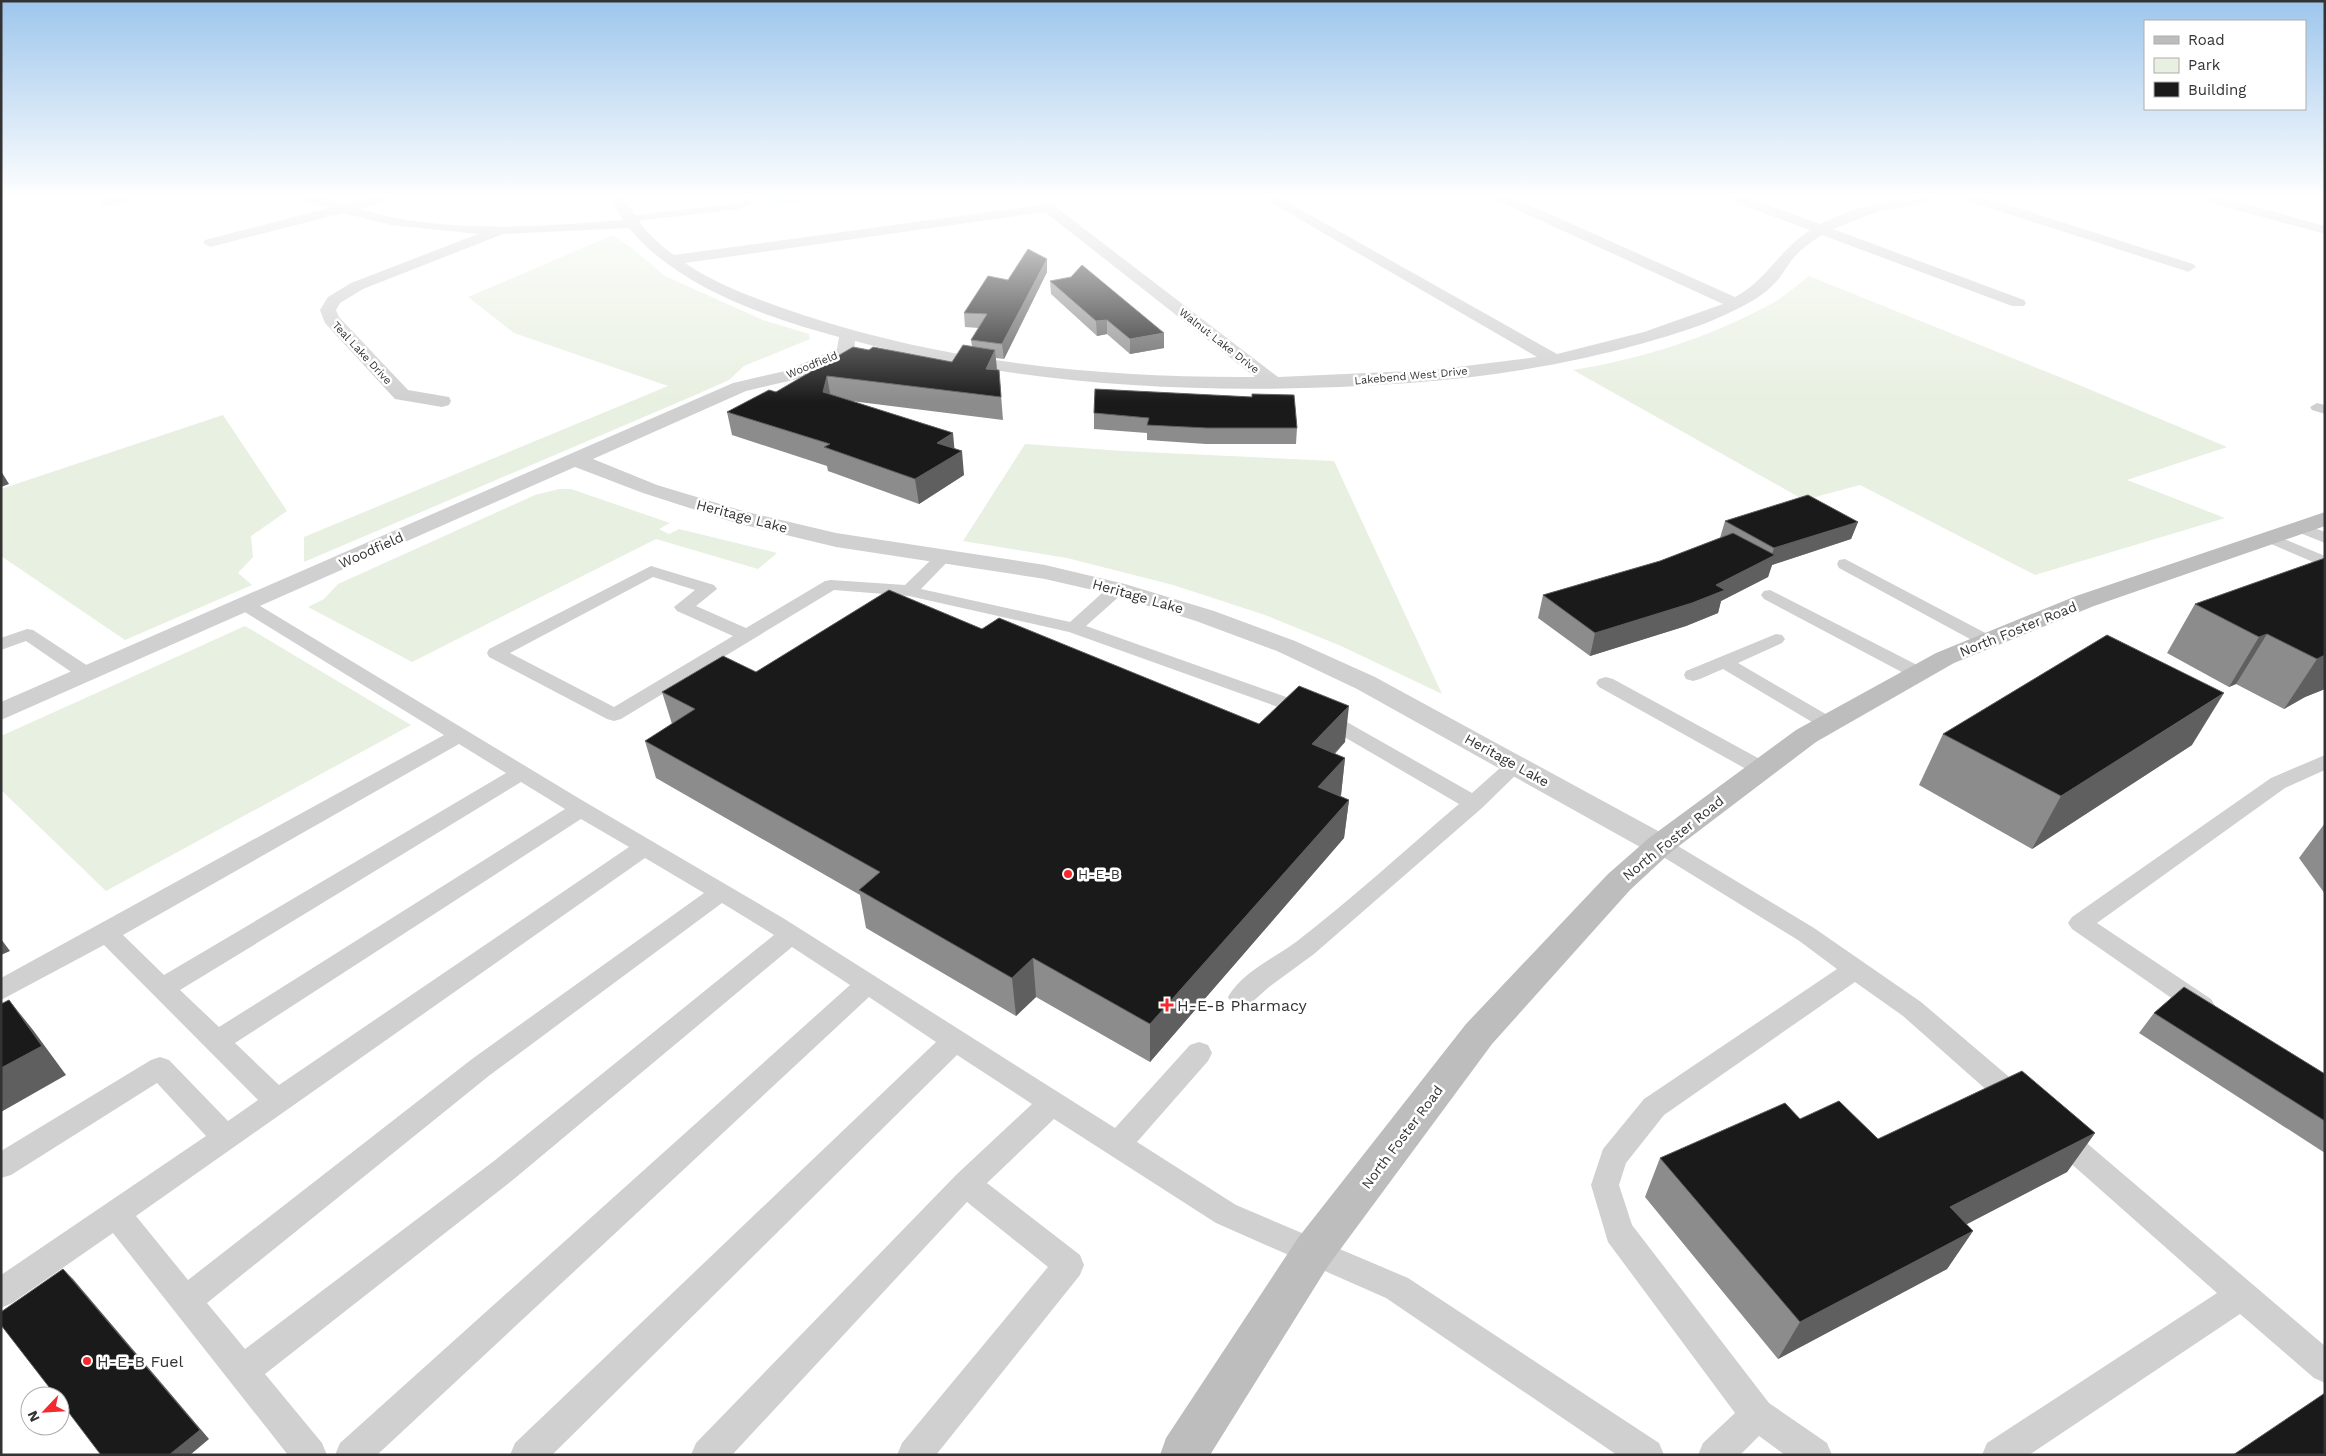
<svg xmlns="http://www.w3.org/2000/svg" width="2326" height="1456" font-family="'Work Sans',sans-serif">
  <rect width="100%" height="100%" fill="#fff"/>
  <g fill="#e8f0e1">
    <path d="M613,235L633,249L665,276L763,320L809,334L810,339L744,366L729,380L693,396L304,562V537L668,386L514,333L468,297Z"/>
    <path d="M1809,276L2072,382L2227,447L2127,480L2225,518L2035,575L1860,485L1804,500L1573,370C1641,359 1708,338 1769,305C1783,298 1796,286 1809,276Z"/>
    <path d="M223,415L287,511L251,536L253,557L238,573L252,585L125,640L1,556V489Z"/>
    <path d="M1025,444L1123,451L1334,461L1442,694L1341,646L1265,615L1173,585L1067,558L963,541Z"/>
    <path d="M559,489H571L670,523L659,529L669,534L679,529L777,553L758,569L656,539L412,662L308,607L324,599L338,584L535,495Z"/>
    <path d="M245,626L411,725L106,891L1,790V736Z"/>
  </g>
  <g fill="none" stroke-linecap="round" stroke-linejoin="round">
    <path stroke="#cce1f1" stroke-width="5.5" d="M776,202L807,198"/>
    <g fill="#d0d0d0" fill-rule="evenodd">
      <path d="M746,198H756V202L739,209L628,222L623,219L628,216L738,203L746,200Z"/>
      <path d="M2317,403L2325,405V414L2312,410L2310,407Z"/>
      <path d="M2301,523L2325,532V543L2295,531L2293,528L2295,525Z"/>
      <path d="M2270,533L2325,556V567L2264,541L2262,538L2264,535Z"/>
      <path d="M944,552L950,553L952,557L921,589L1070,622L1111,585H1123L1126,589L1123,593L1086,626L1331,713L1472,793L1509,760L1516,758L1523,760L1526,765L1482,808L1314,954L1269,987L1250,1004L1241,1007L1232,1004L1228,997C1241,973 1274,958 1296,942C1352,899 1405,850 1459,804L1317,721L1069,632L909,596L834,590L621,719L614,721L607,719L489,657L487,653L489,649L651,566L714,585L717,589L696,606L746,628L825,581L831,580L905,585L938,553ZM653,577L695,590L674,607L677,611L733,636L614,707L510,653Z"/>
      <path d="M1845,559L1993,637L1996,641L1993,645H1981L1839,568L1837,564L1839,560Z"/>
      <path d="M1770,590L1925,669L1927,673L1925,677L1918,679L1911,677L1764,599L1761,595L1764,591Z"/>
      <path d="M246,600L252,601L580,799L783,918L1115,1128L1190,1045L1199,1042L1208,1045L1212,1053L1208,1061L1137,1142L1236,1205L1408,1278L1659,1443L1664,1455H1617L1386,1298L1216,1223L1054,1119L987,1183L1080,1255L1084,1265L1080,1275L936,1455H897L902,1443L1048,1267L967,1202L732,1455H691L696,1443L956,1175L1032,1104L957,1055L552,1455H510L515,1443L936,1042L869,997L377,1455H335L340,1443L850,985L792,947L514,1179L265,1374L322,1443L327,1455H288L113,1233L12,1303L1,1308V1275L206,1136L157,1083L11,1175L1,1178V1151L151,1060L160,1057L169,1060L228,1121L258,1100L104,945L1,1000V978L444,735L240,609L237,605L240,601ZM459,744L506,773L164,975L123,935ZM521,782L565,809L219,1027L180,990ZM581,819L629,847L279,1085L235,1043ZM645,858L704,893L472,1059L188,1280L136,1216ZM722,903L774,935L494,1161L245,1349L207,1303L490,1075Z"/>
      <path d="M27,629L33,630L94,670L96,674L94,678L87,680L80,678L26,641L1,650V638Z"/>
      <path d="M1776,634L1782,635L1785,639L1782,643L1738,663L1836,720L1839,724L1836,728L1829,730L1822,728L1723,669L1700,679L1693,681L1686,679L1684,675L1686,671Z"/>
      <path d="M1606,677L1613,679L1769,764L1772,769L1769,774L1762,776L1755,774L1599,687L1596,683L1599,679Z"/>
      <path d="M2325,755V770L2285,788L2097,923L2211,999L2215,1006L2211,1013L2202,1016L2193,1013L2072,929L2068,923L2072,917L2271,778Z"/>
      <path d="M1660,837L1668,840L1814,928L1921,1002L2028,1093L2032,1101L2028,1109L2018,1112L2008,1109L1903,1016L1855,982L1664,1115L1626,1163L1619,1185L1632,1225L1769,1403L1827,1443L1832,1455H1785L1759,1436L1740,1455H1698L1703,1443L1735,1413L1608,1242L1591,1185L1603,1149L1644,1099L1837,969L1798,940L1652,850L1649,845L1652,840Z"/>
      <path d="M2059,1124L2069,1128L2325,1346V1383L2314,1378L2240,1314L2029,1455H1982L1987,1443L2217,1293L2049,1144L2045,1136L2049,1128Z"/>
    </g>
    <g fill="#d0d0d0" fill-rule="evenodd">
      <path d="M106,198H131C125,204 109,207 101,205L99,202Z"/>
      <path d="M303,198H324L344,204L368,198H391L389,201L359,209C443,234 536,227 623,220L610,198H624C637,221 652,240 674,255L1048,204L1053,205L1278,377L1433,370L1537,357L1263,198H1280L1557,354L1644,332L1723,304L1498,201L1496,198H1514L1735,297C1767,280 1779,250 1810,230L1731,201L1729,198H1748L1820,224C1856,206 1895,198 1935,198L1933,201L1877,212L1833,229L2024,300L2026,303L2024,306H2012L1822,235C1811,242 1799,250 1791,261C1786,268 1782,275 1776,282C1765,294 1750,303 1735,310C1706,325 1675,334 1644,343C1567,365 1489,377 1409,383C1223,396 1035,389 855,341L854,352L851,356L797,379L746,391L593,459L657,485L743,511L836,533L1045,565L1125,584L1214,611L1295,641L1375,677L1671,838L1675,845L1671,852L1660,855L1649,852L1357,689L1277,651L1196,621L1110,594L1045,579L836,547L736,523L643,493L575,467L1,720V702L733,383L785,371L837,349L839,337C768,318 677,287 629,228L503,234L363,289L340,303L336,310L339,317L408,390L449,397L451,401L449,405L442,407L395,399L325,323L320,310L328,297L351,283L478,234L391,225L343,213L210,247L203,243L205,240L329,208L305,201ZM1045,212L1255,377C1102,378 949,363 803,315C763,301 720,287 685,263Z"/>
      <path d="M1966,198H1987L2193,264L2196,267L2188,272L2183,270L1968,201Z"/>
      <path d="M2202,198H2224L2325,226V234L2204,201Z"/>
    </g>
    <path fill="#bdbdbd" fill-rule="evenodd" d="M2325,512V526L2094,606L1954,663L1816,742L1671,852L1630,890L1492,1044L1328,1266L1210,1455H1160L1166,1438L1298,1238L1466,1024L1608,874L1649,838L1796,730L1936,653L2076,596Z"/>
  </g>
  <g fill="#8c8c8c">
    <path d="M1047,272L1004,359L996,358L997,370H999L1003,420L851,401L954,449L964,475L919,504L828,471L827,466L732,435L727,412L776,392L869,350L952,362L972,346L971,340L979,328L965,327L964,313L1008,280Z"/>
    <path d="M1050,281L1164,333V348L1130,354L1107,334L1097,336L1051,294Z"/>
    <path d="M1094,413L1297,428L1296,444H1206L1147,440V433L1094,429Z"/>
    <path d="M1725,521L1858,522L1851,539L1772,565L1768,577L1721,601L1718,613L1686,626L1590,656L1538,618L1543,595L1660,561L1720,538Z"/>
    <path d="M2325,558V689L2305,697L2284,709L2236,684L2229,687L2167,653L2195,604Z"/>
    <path d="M982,629L1259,724L1345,742L1335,754L1345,758L1341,795L1340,796L1349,800L1344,838L1150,1062L1036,997L1016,1016L866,928L860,895L656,778L645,741L672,724L662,692L756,672Z"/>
    <path d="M1943,734L2192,745L2032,849L1919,785Z"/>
    <path d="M2325,823V894L2299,858Z"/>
    <path d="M2154,1013L2325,1074V1153L2139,1033Z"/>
    <path d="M1800,1119L1878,1139L2095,1133L2067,1172L1966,1224L1973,1231L1947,1269L1778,1359L1645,1197L1660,1158Z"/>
  </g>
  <g fill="#5f5f5f">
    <path d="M1047,259V272L1004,359L1002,344Z"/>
    <path d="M1107,320V334L1097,336L1096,321Z"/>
    <path d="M1164,333V348L1130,354V339Z"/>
    <path d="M995,350L997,372L986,369Z"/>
    <path d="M827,376L831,399L823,392Z"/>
    <path d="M953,433L955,455L962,451L964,475L919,504L915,479L937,443Z"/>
    <path d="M1,471L9,484L1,487Z"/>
    <path d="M1858,522L1851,539L1772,565L1768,577L1721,601L1718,613L1686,626L1590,656L1595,633L1716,585L1771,557L1774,548Z"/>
    <path d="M2267,634L2236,684L2229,687L2259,637Z"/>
    <path d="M2325,655V689L2305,697L2284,709L2317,659Z"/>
    <path d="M2224,693L2192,745L2032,849L2061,796Z"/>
    <path d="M1349,706L1345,742L1308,781L1312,744Z"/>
    <path d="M1345,758L1341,795L1315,824L1318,787Z"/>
    <path d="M1349,800L1344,838L1150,1062V1024Z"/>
    <path d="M1,939L10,951L1,955Z"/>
    <path d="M1033,958L1036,997L1016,1016L1012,978Z"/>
    <path d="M9,1000L33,1030L66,1075L1,1112V1068Z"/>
    <path d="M2095,1133L2067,1172L1925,1246L1950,1207Z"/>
    <path d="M1973,1231L1947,1269L1778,1359L1800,1322Z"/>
    <path d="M63,1269L73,1279L209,1439L190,1455H169Z"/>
  </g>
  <g fill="#1a1a1a" stroke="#5f5f5f">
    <path d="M1028,249L1047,259L1002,344L971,340L987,314L964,313L988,276L1008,280Z"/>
    <path d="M1082,265L1164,333L1130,339L1107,320L1096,321L1050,281L1071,277Z"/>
    <path d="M963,345L995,350L986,369L999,370L1001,397L827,376L823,392L953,433L937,443L962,451L915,479L824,447L830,444L727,412L769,390L776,392L853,347L869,350L873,347L952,362Z"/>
    <path d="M1095,389L1252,397V394L1294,395L1297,428H1207L1147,425L1149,418L1094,413Z"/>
    <path d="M1808,495L1858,522L1774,548L1725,521Z"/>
    <path d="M1733,533L1775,555L1716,585L1725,590L1692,603L1595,633L1543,595L1660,561Z"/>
    <path d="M2325,558V655L2317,659L2267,634L2259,637L2195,604Z"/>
    <path d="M889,590L982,629L999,618L1259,724L1299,686L1349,706L1312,744L1345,758L1318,787L1349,800L1150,1024L1033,958L1012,978L859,890L880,872L645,741L695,709L662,692L723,656L756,672Z"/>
    <path d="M2107,635L2224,693L2061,796L1943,734Z"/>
    <path d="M2184,987L2325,1074V1121L2154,1013Z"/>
    <path d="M9,1000L42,1046L1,1068V1004Z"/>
    <path d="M2022,1071L2095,1133L1950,1207L1973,1231L1800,1322L1660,1158L1785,1103L1800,1119L1839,1101L1878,1139Z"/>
    <path d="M63,1269L200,1430L169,1455H101L60,1401V1396H56L1,1325V1312Z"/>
    <path d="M2325,1393V1455H2233Z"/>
  </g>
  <linearGradient id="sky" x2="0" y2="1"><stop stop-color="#9dc6ec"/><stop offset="0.49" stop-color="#fff"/><stop offset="1" stop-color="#fff" stop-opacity="0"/></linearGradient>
  <rect width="2326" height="402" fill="url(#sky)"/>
  <g fill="#f52a2e" stroke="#fff" stroke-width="2">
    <circle cx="1068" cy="874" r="5"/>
    <path d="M1164.5 997.5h5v5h5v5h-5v5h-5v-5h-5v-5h5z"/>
    <circle cx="87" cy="1361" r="5"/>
  </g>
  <g text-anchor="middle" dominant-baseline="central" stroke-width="5" stroke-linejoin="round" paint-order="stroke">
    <g font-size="11" fill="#333" stroke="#fff">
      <text transform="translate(1219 341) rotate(38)">Walnut Lake Drive</text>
      <text transform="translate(362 353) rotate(47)">Teal Lake Drive</text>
      <text transform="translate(812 365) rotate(-22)">Woodfield</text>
      <text transform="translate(1411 376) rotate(-5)">Lakebend West Drive</text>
    </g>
    <g font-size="14" fill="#333" stroke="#fff">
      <text transform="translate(742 516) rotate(15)">Heritage Lake</text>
      <text transform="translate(371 550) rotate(-24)">Woodfield</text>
      <text transform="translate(1138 596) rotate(16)">Heritage Lake</text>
      <text transform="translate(2018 629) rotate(-22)">North Foster Road</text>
      <text transform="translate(1507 760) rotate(29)">Heritage Lake</text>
      <text transform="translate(1673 838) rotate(-39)">North Foster Road</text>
      <text transform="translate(1402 1137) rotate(-53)">North Foster Road</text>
    </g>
    <g font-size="14" fill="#333" stroke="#fff" text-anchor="start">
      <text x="1078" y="874">H-E-B</text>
    </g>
    <g font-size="16" fill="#333" stroke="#fff" text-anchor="start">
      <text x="1177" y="1005">H-E-B Pharmacy</text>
      <text x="97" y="1361">H-E-B Fuel</text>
    </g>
  </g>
  <rect width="2326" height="1456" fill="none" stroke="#333333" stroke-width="5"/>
  <rect x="2144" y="20" width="162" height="90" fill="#ffffff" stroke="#adadad"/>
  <rect x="2154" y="36" width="25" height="8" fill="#bdbdbd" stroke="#adadad"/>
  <text x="2188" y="45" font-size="15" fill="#333333">Road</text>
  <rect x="2154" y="58" width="25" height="15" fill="#e8f0e1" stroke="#adadad"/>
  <text x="2188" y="70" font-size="15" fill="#333333">Park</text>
  <rect x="2154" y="82" width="25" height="15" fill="#1a1a1a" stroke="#adadad"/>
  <text x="2188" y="95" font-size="15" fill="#333333">Building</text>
  <g transform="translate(45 1411) rotate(245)"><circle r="24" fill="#ffffff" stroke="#adadad"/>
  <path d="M0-4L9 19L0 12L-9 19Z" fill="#f52a2e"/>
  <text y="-8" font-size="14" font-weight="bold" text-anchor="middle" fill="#333333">N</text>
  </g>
</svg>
